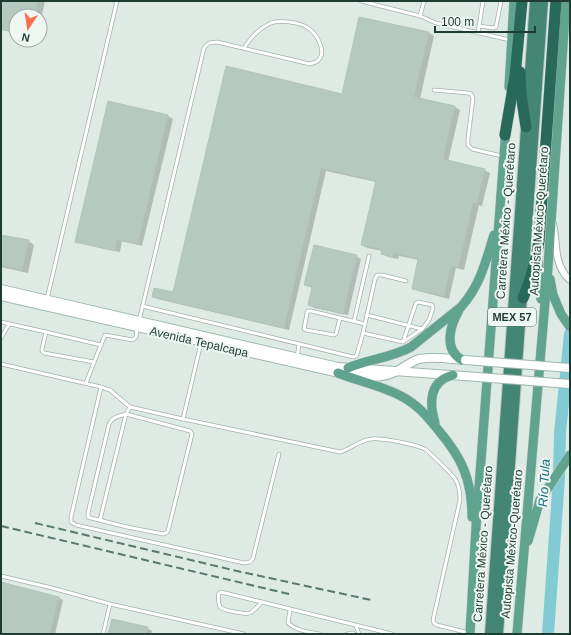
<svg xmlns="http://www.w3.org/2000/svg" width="571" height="635" font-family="Helvetica,sans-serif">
  <rect width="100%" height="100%" fill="#deebe5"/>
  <g fill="#0003">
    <path d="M1,1H45L40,24V16H16V33L1,30Z"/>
    <path d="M429,33L434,36L420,99L455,107L460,110L448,162L484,170L490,173L482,206L479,205L464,270L456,268L449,299L418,291L413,288L419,260L399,256L398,259L388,257L383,254V251L367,248L362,245L376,182L326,171L289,330L158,299L153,296L173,293L342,95Z"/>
    <path d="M109,102L168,116L173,119L142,246L122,241L120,252L79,242V244L76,242Z"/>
    <path d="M1,236L28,241L34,245L28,273L1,267Z"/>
    <path d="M356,256L361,259L348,315L314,308L309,305L313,288L305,285Z"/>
    <path d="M1,583L59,598L63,600L55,634H1Z"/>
    <path d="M147,628L152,631L151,634H109Z"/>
  </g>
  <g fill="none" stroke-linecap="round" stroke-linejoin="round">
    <path stroke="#82cbd4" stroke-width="12" d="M548,634L559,478L560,433L570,334"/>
  </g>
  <g fill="#b6c9c0" stroke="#b0c5bb">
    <path d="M1,1H38L35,16H16V32L1,29Z"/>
    <path d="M359,17L429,32L414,97L455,106L443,159L485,169L477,204L473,203L458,268L451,266L444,296L412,289L418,259L394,253L393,257L381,254L382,250L361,245L376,181L321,168L284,328L152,297L154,288L173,292L226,66L342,94Z"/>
    <path d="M108,101L168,115L138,244L117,240L115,251L75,242Z"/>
    <path d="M1,235L29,240L22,270L1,265Z"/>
    <path d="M314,245L357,255L343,314L308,305L312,287L304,285Z"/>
    <path d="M1,582L59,597L50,634H1Z"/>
    <path d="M112,619L148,627L146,634H108Z"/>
  </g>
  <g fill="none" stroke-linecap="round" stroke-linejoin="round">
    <defs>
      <g id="service">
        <path d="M361,1L420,16L436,23L510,40"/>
        <path d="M420,16L424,1"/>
        <path d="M479,26L493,28L496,27L501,1"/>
        <path d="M478,33L483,1"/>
        <path d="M434,90L468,93L471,94L473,98L468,139V145L472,149L502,156"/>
        <path d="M47,299L117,1"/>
        <path d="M142,306L353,357L356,356L357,354L363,333L375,279L377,275H382L406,281"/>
        <path d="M367,315L422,329"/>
        <path d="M340,318L336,334L334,335L306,330L304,329L307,313L308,311H311L365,324"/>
        <path d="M139,321L204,48L209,43L217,42L310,64C312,63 314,63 316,62C329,54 317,34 308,28C300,22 277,19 269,24C258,29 251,38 244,48"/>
        <path d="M354,321L369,256"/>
        <path d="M1,322L46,332L42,349V351L44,353L94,362L105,335L133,340L136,337L137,328"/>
        <path d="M46,332L101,345"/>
        <path d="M363,333L403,342L422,329L429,320L433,308L432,305L418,302L416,303L403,342"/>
        <path d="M1,338L9,324"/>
        <path d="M297,358L299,344"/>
        <path d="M1,364L101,387L110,390L130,407"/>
        <path d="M86,383L94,362"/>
        <path d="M101,387L71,517V522L76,525L244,563L250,562L253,558L279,454"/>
        <path d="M126,414L190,431L192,434L168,531L166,533L163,534L127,527L91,518L88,517V513L109,424C112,417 119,416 126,414Z"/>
        <path d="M183,419L340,452C351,449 360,440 371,439C383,438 414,444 425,449C429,452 452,474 455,479C459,485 460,493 460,500L433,620L434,623L437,625L469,633"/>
        <path d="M100,520L126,414L130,407L183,419L201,343"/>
        <path d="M1,576L52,588L110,604L244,634"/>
        <path d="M262,602C258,606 254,611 250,613C247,615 224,610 221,608C218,605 218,596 219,593L221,592L392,634"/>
        <path d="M290,610L288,623C297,631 309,632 320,634"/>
        <path d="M356,626L359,634"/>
        <path d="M103,634L110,604"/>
        <path d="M347,634L353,633L354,634"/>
      </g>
      <path id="minor" d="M553,224C557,240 554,259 564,273C565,276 568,278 570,280"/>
      <g id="secondary">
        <path d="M1,289L338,367L464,376"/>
        <path d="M1,296L348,375C363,377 381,379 395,372C403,368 410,362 419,359C433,356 449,359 463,360"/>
      </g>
      <g id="primary">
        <path d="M509,87L514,1"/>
        <path d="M538,258L539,283L541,299"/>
        <path d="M550,279L553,295L561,314L570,327"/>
        <path d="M459,310C450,326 443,349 462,360"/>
        <path d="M348,368C369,359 391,358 411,347L461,307C481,284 485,263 494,235"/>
        <path d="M338,373C358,381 382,386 401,396C418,405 427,416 439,431C462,458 472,480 472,517"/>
        <path d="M435,423C429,403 429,381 453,375"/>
        <path d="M528,541L540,500L570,455"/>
        <path d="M470,634L476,527L506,128"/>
        <path d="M517,634L548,267L566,1"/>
      </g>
      <g id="trunk">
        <path d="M490,634L535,1"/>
        <path d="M498,634L543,1"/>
      </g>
      <g id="motorway">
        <path d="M520,72L521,94L526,127"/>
        <path d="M505,135L515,76L522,1"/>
        <path d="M523,298C531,279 536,260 539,241L556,1"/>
      </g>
    </defs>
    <use href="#service" stroke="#a1b3ac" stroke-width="4.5"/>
    <use href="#minor" stroke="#a1b3ac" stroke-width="8"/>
    <use href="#secondary" stroke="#9db7ad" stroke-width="10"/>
    <use href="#primary" stroke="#c0c8c6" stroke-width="10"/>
    <use href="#trunk" stroke="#c0c8c6" stroke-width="12"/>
    <use href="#motorway" stroke="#c0c8c6" stroke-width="12"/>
    <use href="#service" stroke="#fff" stroke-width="3"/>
    <use href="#minor" stroke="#fff" stroke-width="6"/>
    <use href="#secondary" stroke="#fff" stroke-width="8"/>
    <use href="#primary" stroke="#60a38f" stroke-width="9"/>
    <use href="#trunk" stroke="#448674" stroke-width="10"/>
    <use href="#motorway" stroke="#29695a" stroke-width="11"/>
    <g stroke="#59786e" stroke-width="2" stroke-dasharray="8 4" stroke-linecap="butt">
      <path d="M35,523L237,571L371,600"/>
      <path d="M1,526L289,594"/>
    </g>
    <defs>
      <g id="secondary-bridge">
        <path d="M465,360L570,368"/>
        <path d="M464,376L570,384"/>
      </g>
    </defs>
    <use href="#secondary-bridge" stroke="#9db7ad" stroke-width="10" stroke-linecap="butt"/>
    <use href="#secondary-bridge" stroke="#fff" stroke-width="8"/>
  </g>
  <g text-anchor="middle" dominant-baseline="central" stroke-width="4" stroke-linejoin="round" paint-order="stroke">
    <rect fill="#eff7f3" stroke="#5d746d" stroke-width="1" x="488" y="308" width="48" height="18" rx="3"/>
    <g font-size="11" font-weight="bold" fill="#1f3c33">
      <text x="512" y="317">MEX 57</text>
    </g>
    <g font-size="12" fill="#1f3c33" stroke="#eff7f3">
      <text transform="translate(506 221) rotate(-86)">Carretera México - Querétaro</text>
      <text transform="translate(539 221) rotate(-86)">Autopista México-Querétaro</text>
      <text transform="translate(199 342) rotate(13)">Avenida Tepalcapa</text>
      <text transform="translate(483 544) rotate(-86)">Carretera México - Querétaro</text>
      <text transform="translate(512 544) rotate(-85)">Autopista México-Querétaro</text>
    </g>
    <g font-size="13" font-style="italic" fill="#166e7b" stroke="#eff7f3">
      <text transform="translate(544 483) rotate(-87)">Río Tula</text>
    </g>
  </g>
  <rect width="571" height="635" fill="none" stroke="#1f3c33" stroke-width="4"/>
  <g transform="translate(28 28) rotate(193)"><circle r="19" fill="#eff7f3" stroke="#9caca6"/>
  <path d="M0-3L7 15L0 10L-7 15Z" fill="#fb704c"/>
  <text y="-6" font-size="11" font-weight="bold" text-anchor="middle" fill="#1f3c33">N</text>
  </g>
  <path d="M435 26v6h100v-6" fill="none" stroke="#1f3c33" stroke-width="2"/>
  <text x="441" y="26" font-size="12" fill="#1f3c33" stroke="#eff7f3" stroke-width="3" paint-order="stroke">100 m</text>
</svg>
